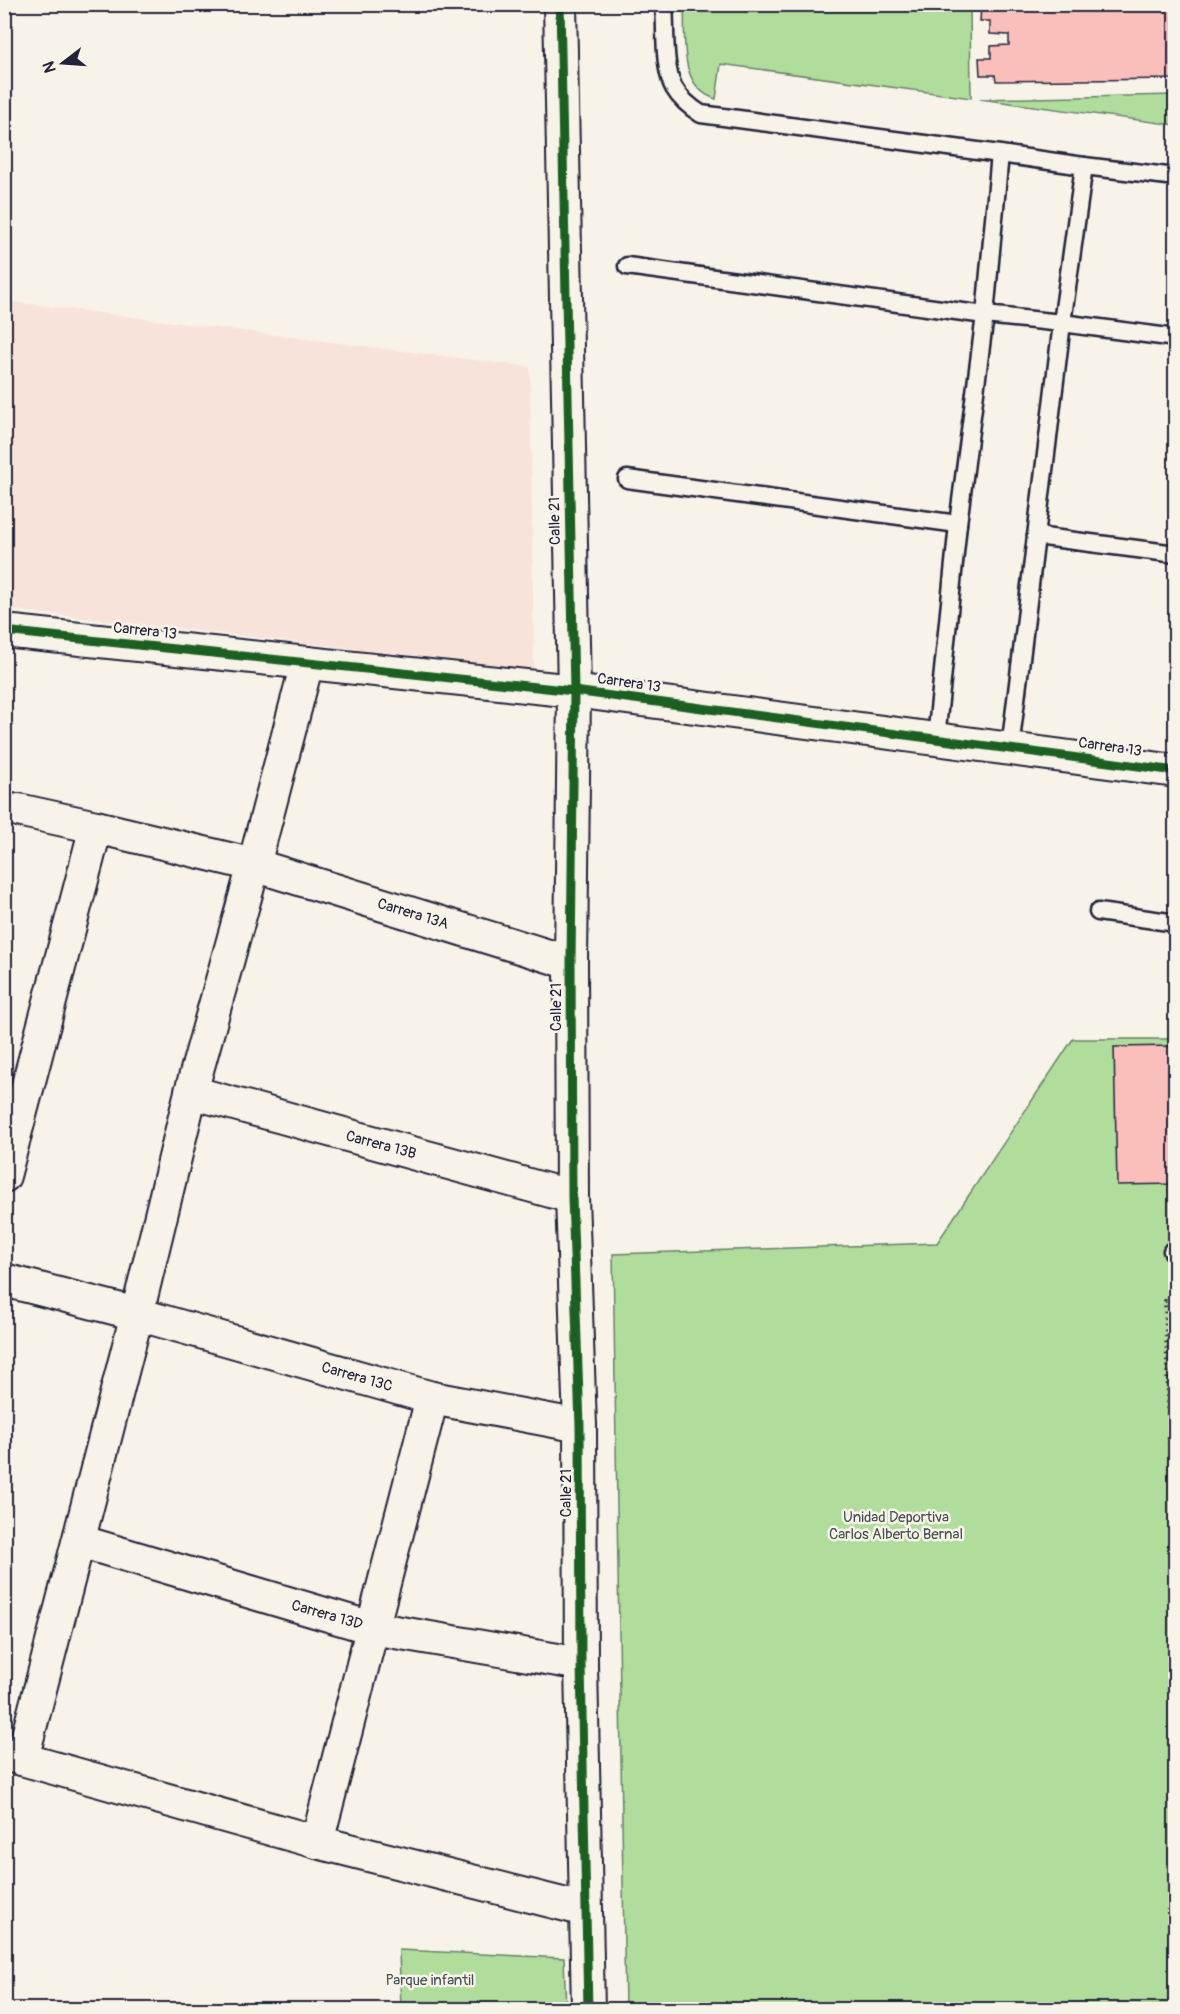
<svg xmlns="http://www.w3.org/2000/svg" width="1180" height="2014" font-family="Pangolin,sans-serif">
  <rect width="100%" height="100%" fill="#f7f3e8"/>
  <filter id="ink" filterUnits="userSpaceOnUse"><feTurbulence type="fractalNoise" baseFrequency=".0167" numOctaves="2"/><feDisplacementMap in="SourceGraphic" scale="12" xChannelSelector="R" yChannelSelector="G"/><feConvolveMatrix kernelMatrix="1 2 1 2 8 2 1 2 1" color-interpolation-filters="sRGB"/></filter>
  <g filter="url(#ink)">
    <path fill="#f8e3da" d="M5,301L530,367L534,669L5,609Z"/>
    <g fill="#b0dd9b" stroke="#69806b" stroke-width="1.5">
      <path d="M684,5H970L971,98L721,64L716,99C677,87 686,37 684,5Z"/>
      <path d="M1175,95V125L980,99Z"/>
      <path d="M1073,1039H1175V2009H625L613,1254L937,1243Z"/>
      <path d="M399,1950L564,1958L566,2009H401Z"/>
    </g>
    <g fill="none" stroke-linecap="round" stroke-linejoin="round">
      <path stroke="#6090a0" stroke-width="10" d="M759,4H770"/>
    </g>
    <g fill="#fabebb" stroke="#22223b" stroke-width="1.5">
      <path d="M994,4H1176V33H1174L1176,79L996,81L995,75H980L979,58H991V46L1009,45V35L990,34V21H980L981,6Z"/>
      <path d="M1176,1046V1184L1117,1185L1114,1047Z"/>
    </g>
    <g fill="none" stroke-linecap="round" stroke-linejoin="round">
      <defs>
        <g id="lane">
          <path d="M664,4C666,28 663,68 674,88C681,100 690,107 701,114L1000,154"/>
          <path d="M1084,166L1176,177"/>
          <path d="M627,266L985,315L958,524L936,739"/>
          <path d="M627,479L958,524"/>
          <path d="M1036,536L1176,554"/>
          <path d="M1010,749L1062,323L985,315L1000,154L1084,166L1062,323L1176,338"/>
          <path d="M1098,912L1176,923"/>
          <path d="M1172,1251L1176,1253"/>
        </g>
        <g id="street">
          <path d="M560,4L574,691L571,963L572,1197L580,1426L581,1664L588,2010"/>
          <path d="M4,631L574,691L1176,771"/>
          <path d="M18,810L96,827"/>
          <path d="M191,1092L572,1197"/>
          <path d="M4,1176L96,827L254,865L571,963"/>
          <path d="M4,1280L137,1314L432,1398L580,1426"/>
          <path d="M79,1541L372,1628L581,1664"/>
          <path d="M4,1754L317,1842L586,1910"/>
          <path d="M22,1759L137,1314L191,1092L254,865L307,663"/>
          <path d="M317,1842L432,1398"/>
        </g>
      </defs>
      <use href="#lane" stroke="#22223b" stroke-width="21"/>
      <use href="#street" stroke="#22223b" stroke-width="36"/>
      <path stroke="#22223b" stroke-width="4" stroke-dasharray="1.5 4.5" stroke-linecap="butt" d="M1171,1487L1165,1301H1176"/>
      <use href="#lane" stroke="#f7f3e8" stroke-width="16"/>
      <use href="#street" stroke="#f7f3e8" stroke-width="32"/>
      <defs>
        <g id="cycleway">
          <path d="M560,4L574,691L571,963L572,1197L580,1426L581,1664L588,2010"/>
          <path d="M4,631L574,691L1176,771"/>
        </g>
      </defs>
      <use href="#cycleway" stroke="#f7f3e8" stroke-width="13"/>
      <use href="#cycleway" stroke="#1b5e20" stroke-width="9"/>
    </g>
  </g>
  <g text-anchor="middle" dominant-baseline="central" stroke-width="5" stroke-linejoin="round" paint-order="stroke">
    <g font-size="15" fill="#22223b" stroke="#f7f3e8">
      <text transform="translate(555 521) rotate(-91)">Calle 21</text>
      <text transform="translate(145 631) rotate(6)">Carrera 13</text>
      <text transform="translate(629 683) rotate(8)">Carrera 13</text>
      <text transform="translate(1110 747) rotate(8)">Carrera 13</text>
      <text transform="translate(413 914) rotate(17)">Carrera 13A</text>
      <text transform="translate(556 1007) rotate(-90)">Calle 21</text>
      <text transform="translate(381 1145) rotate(15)">Carrera 13B</text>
      <text transform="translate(357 1377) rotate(16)">Carrera 13C</text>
      <text transform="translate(566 1493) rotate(-90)">Calle 21</text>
      <text transform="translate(327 1615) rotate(16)">Carrera 13D</text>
    </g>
    <g font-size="15" fill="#465153" stroke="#f7f3e8">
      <text x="896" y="1517">Unidad Deportiva<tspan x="896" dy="17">Carlos Alberto Bernal</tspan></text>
      <text x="430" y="1980">Parque infantil</text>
    </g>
  </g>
  <rect width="1180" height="2014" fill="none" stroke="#f7f3e8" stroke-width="24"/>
  <rect x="12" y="12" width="1156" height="1990" fill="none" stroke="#22223b" stroke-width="2" filter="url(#ink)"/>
  <g transform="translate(63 63) rotate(253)" stroke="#f7f3e8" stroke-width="4.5" paint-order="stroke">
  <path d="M0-4.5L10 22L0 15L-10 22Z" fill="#22223b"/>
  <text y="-9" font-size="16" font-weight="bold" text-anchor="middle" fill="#22223b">N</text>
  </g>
</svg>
